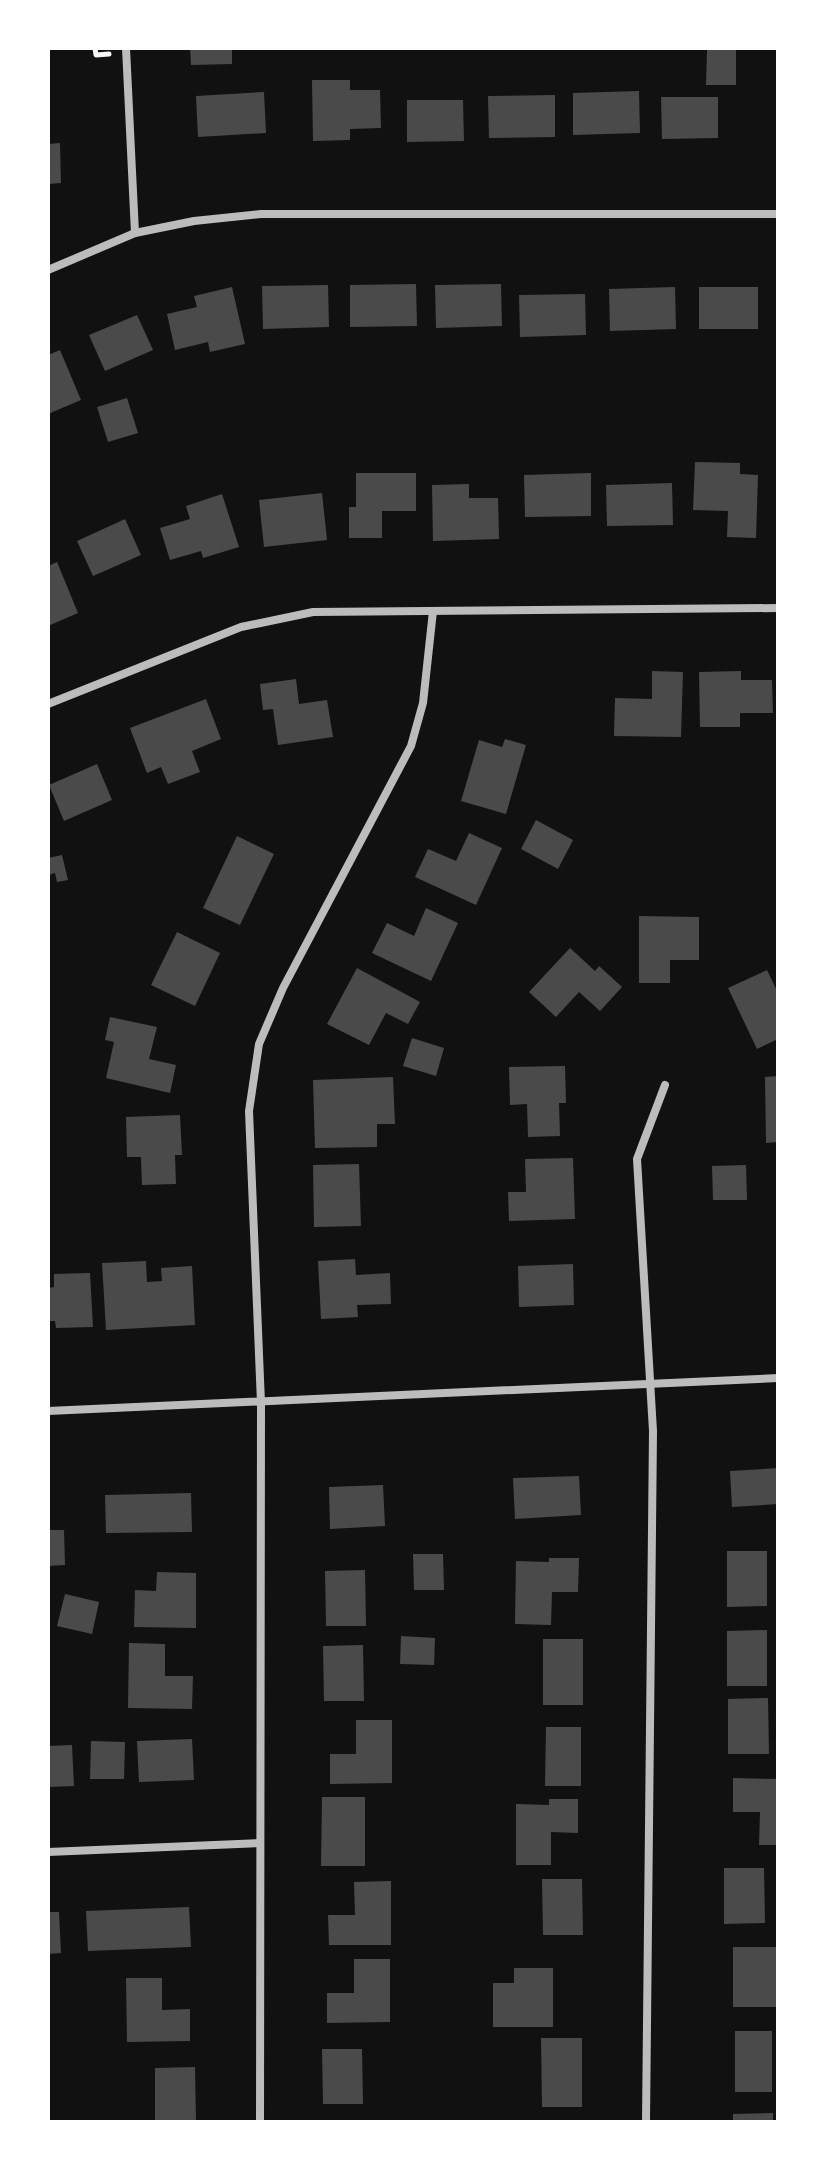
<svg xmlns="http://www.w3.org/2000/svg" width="826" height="2170" font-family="Inter,sans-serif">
  <rect width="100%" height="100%" fill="#111"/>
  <g fill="#4a4a4a">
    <path d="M190,48H232V64L191,65Z"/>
    <path d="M707,50H736V85H706Z"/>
    <path d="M312,80H350V90H380L381,128L350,129V140L313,141Z"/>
    <path d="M639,91L640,133L573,135V93Z"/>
    <path d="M264,92L266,133L198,137L196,96Z"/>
    <path d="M555,95V137L489,138L488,96Z"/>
    <path d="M661,97H718V138L662,139Z"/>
    <path d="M407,100H463L464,141L407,142Z"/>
    <path d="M60,143L61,183L48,184V144Z"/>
    <path d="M416,284L417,326L350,327V285Z"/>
    <path d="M501,284L502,326L436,328L435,285Z"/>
    <path d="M328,285L329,327L263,329L262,286Z"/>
    <path d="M232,287L245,344L210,352L208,342L175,350L167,314L197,307L194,296Z"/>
    <path d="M675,287L676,329L610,331L609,289Z"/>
    <rect x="699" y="287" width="59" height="42"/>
    <path d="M585,294L586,335L520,337L519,295Z"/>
    <path d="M137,315L153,350L105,371L89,335Z"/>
    <path d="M60,350L81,400L48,414V355Z"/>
    <path d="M127,398L138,433L108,442L97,407Z"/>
    <path d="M695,462L740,463V474L758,475L756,538L727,537L728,511L693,510Z"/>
    <path d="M356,473H416V511H382V538H349V507H356Z"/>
    <path d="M591,473V516L525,517L524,475Z"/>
    <path d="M672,483L673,525L607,526L606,485Z"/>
    <path d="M469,484V498H498L499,539L433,541L432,485Z"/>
    <path d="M322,493L327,540L264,547L259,500Z"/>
    <path d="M222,494L239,547L203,558L201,551L170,560L160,528L190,519L186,506Z"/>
    <path d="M125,519L141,555L93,576L77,541Z"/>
    <path d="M57,562L78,613L48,626V566Z"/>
    <path d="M652,671L683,672L681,737L614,736L615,698L652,699Z"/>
    <path d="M741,671V680H772L773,713H740V727H700L699,672Z"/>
    <path d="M296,679L299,704L327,700L333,737L278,745L273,709L263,710L260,684Z"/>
    <path d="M206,699L221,739L192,751L200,772L168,784L161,767L147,773L130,728Z"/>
    <path d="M505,739L526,745L506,814L461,801L479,740L502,747Z"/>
    <path d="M97,764L112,800L64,821L49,785Z"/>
    <path d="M536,820L573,840L558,869L521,849Z"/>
    <path d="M469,833L502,848L476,905L415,877L428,849L456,861Z"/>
    <path d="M237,836L274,854L240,925L203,908Z"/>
    <path d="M62,855L68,880L57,882L55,873L48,875V858Z"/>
    <path d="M426,908L458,923L431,981L372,953L387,923L414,936Z"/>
    <path d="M639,916L699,917V960H670V983H639Z"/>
    <path d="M177,932L220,953L195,1006L151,985Z"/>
    <path d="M570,948L595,971L599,966L622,987L600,1011L579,992L556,1017L529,992Z"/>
    <path d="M357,968L420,1002L408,1024L386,1013L369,1045L327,1024Z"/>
    <path d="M767,970L778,993V1039L757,1049L728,988Z"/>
    <path d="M110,1017L157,1027L149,1059L176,1065L170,1093L106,1078L114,1042L105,1040Z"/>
    <path d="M412,1038L444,1048L436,1076L403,1066Z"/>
    <path d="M565,1066L566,1103H559L560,1136L528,1137L527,1104L510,1105L509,1067Z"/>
    <path d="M778,1076V1142L766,1143L765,1077Z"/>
    <path d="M393,1077L395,1124H377V1147L315,1148L313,1080Z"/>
    <path d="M180,1115L182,1155H175L176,1184L142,1185L141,1157H127L126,1117Z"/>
    <path d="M573,1158L575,1219L509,1221L508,1192H526L525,1159Z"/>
    <path d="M359,1164L361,1226L314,1227L313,1165Z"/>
    <path d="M746,1165L747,1200H713L712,1166Z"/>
    <path d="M355,1259L356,1275L390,1273L391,1304L357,1305L358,1317L321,1319L318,1261Z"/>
    <path d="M146,1261L147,1282L162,1281L161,1268L192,1266L195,1325L106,1330L102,1263Z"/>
    <path d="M573,1264L574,1305L519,1307L518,1266Z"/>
    <path d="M90,1273L93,1327L56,1328L55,1321H48V1288L54,1287V1274Z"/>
    <path d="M778,1468V1504L732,1507L730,1471Z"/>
    <path d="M579,1476L581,1515L515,1519L513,1478Z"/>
    <path d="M383,1485L385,1526L330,1529L329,1487Z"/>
    <path d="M191,1493L192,1532L106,1533L105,1495Z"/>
    <path d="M48,1530H64L65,1565L48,1566Z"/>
    <path d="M727,1551H767V1606L727,1607Z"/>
    <path d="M413,1554H443L444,1590H414Z"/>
    <path d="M549,1558H579L578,1592H552L551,1625L515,1624L516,1561L549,1562Z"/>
    <path d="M365,1570L366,1626H326L325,1571Z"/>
    <path d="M157,1572L196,1573V1628L134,1627L135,1590L156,1591Z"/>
    <path d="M65,1594L99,1602L92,1634L57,1626Z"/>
    <path d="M767,1630V1686H727V1631Z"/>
    <path d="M401,1636L435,1638L434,1665L400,1664Z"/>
    <rect x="543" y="1639" width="40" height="66"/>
    <path d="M129,1643L165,1644V1676H193L192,1709L128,1708Z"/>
    <path d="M363,1645L364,1701H324L323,1646Z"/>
    <path d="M768,1698L769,1754H728V1699Z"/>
    <path d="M356,1720H392V1783L330,1784V1754H356Z"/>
    <path d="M546,1727H581V1786H545Z"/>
    <path d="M192,1739L194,1780L139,1782L137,1741Z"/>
    <path d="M91,1741L125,1742L124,1779H90Z"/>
    <path d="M72,1745L74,1786L48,1787V1746Z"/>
    <path d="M733,1778L778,1779V1845H759L760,1812H733Z"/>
    <path d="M322,1797H365V1866H321Z"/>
    <path d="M549,1799H578V1833L551,1832V1865H516V1804L549,1805Z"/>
    <path d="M724,1868H764L765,1923L724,1924Z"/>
    <path d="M542,1879H582L583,1935H543Z"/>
    <path d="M391,1881V1945H329L328,1915H355L354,1882Z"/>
    <path d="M189,1907L191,1947L88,1951L86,1911Z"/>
    <path d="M48,1912H59L61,1953L48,1954Z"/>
    <rect x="733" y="1947" width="44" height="60"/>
    <path d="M354,1959H390V2022L327,2023V1993H354Z"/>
    <path d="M514,1968H553V2027H493V1983H514Z"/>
    <path d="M126,1978H162V2010L190,2009V2041L127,2042Z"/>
    <rect x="735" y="2031" width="37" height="61"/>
    <path d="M541,2038H582V2107H542Z"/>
    <path d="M322,2049H362L363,2104H323Z"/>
    <path d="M195,2067L196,2122H155V2068Z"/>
    <path d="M773,2113V2122H733V2114Z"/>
  </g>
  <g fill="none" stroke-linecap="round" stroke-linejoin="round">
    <path stroke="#f5f5f5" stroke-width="5" d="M95,48L96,55L109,54"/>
    <g stroke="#bcbcbc" stroke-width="8">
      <path d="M126,48L135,233"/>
      <path d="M48,270L135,233L194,221L261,214H778"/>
      <path d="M48,704L241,627L313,612L778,608"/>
      <path d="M48,1411L778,1378"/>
      <path d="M48,1852L260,1843"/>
      <path d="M260,2122L261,1403L249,1111L259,1044L283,988L411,746L423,703L433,611"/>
      <path d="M646,2122L653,1431L637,1159L665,1085"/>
    </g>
  </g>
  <rect width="826" height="2170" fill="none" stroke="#ffffff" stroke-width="100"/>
</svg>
